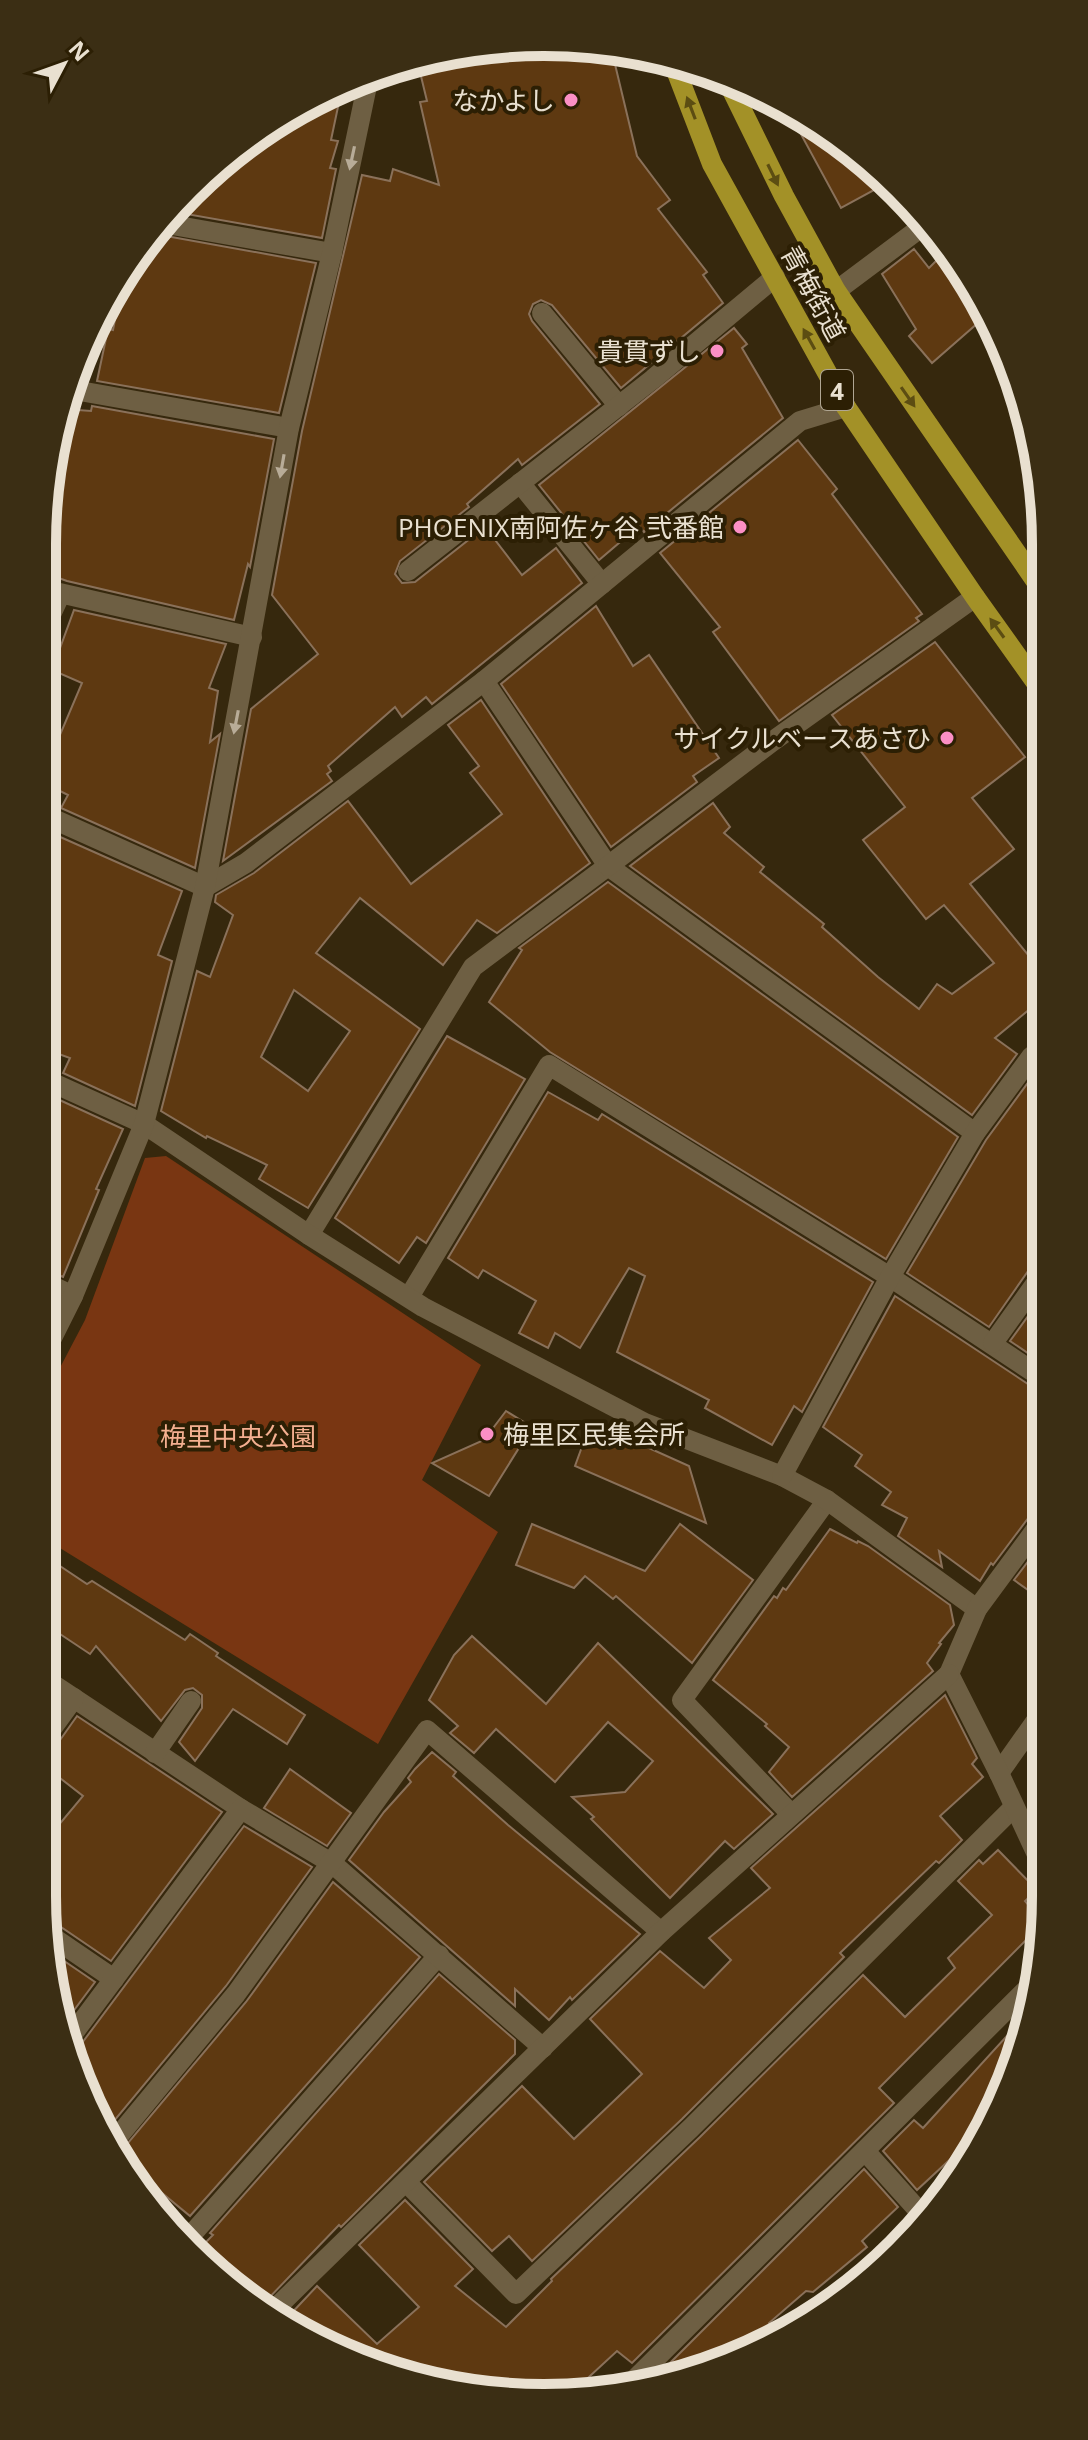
<svg xmlns="http://www.w3.org/2000/svg" width="1088" height="2440" font-family="'Open Sans','Noto Sans JP',sans-serif">
  <rect width="100%" height="100%" fill="#36280d"/>
  <path fill="#793612" d="M166,1156L481,1365L422,1480L498,1532L378,1744L42,1537V1402L85,1320L145,1158Z"/>
  <g fill="#5e3911" stroke="#8a715a" stroke-width="2" fill-rule="evenodd">
    <path d="M512,43L613,56L637,156L670,200L658,209L707,272L703,275L723,303L621,388L552,305L541,300L533,304L529,314L532,321L600,404L522,465L518,459L467,504L469,507L400,561L395,574L402,583L415,582L485,527L522,575L556,548L582,583L432,704L426,697L402,717L395,707L328,766L331,771L327,774L332,781L223,861L251,709L318,654L272,595L302,431L362,175L390,181L393,169L439,185L420,102L427,101L419,68Z"/>
    <path d="M342,88L331,140L338,141L330,168L336,169L322,238L169,211L322,94Z"/>
    <path d="M790,114L849,145L887,183L841,208Z"/>
    <path d="M155,234L316,263L279,413L97,381L108,329L113,330L120,293Z"/>
    <path d="M914,249L929,268L948,249L987,315L932,363L909,336L916,329L882,274Z"/>
    <path d="M734,328L747,344L742,348L783,418L644,532L639,526L599,560L539,485Z"/>
    <path d="M92,406L274,439L250,567L248,564L234,620L67,581L42,572V558L61,510L48,507L64,409L91,411Z"/>
    <path d="M798,440L837,489L832,494L922,614L916,618L919,621L779,721L713,632L720,627L660,553Z"/>
    <path d="M596,606L633,666L649,655L719,758L693,776L697,782L611,847L501,684Z"/>
    <path d="M74,610L226,644L209,688L218,691L210,742L220,734L195,868L61,808L68,795L42,782V735L57,742L82,683L52,670Z"/>
    <path d="M935,642L1025,757L972,798L1014,849L970,884L1043,973V998L995,1038L1017,1054L972,1115L630,866L713,803L730,827L724,833L764,867L760,872L824,924L822,927L878,977L919,1009L937,984L952,994L994,963L944,905L926,919L863,840L905,807L832,715Z"/>
    <path d="M481,700L590,863L497,933L477,920L443,965L360,898L316,953L420,1029L308,1208L259,1179L267,1165L207,1136L206,1138L161,1111L197,971L210,977L233,915L215,902L216,895L254,873L348,801L411,884L502,814L470,773L479,766L448,725ZM294,990L350,1031L308,1091L261,1057Z"/>
    <path d="M49,832L182,891L158,955L172,961L135,1106L63,1073L70,1058L45,1049L54,1014L42,1009V846Z"/>
    <path d="M608,882L958,1137L886,1259L550,1052L489,1002L522,950L519,948Z"/>
    <path d="M447,1036L525,1079L426,1243L417,1237L399,1263L335,1218Z"/>
    <path d="M1038,1069L1043,1073L1044,1259L1033,1264L989,1327L907,1273L986,1140Z"/>
    <path d="M548,1092L598,1120L602,1114L873,1282L802,1412L794,1406L772,1445L705,1408L709,1400L617,1352L645,1276L629,1268L580,1348L555,1333L548,1348L519,1333L536,1301L483,1270L478,1278L448,1258Z"/>
    <path d="M53,1097L123,1129L96,1189L99,1190L63,1277L42,1268V1121Z"/>
    <path d="M1044,1294V1364L1010,1341Z"/>
    <path d="M42,1295L53,1301L43,1325H42Z"/>
    <path d="M895,1296L1037,1390L1044,1392L1045,1504L1035,1509L993,1565L991,1563L980,1581L939,1551L942,1567L898,1536L907,1518L882,1505L891,1492L855,1466L862,1455L823,1427Z"/>
    <path d="M506,1411L532,1427L489,1496L432,1463L484,1440Z"/>
    <path d="M591,1422L689,1466L706,1523L575,1466Z"/>
    <path d="M532,1524L645,1571L680,1524L753,1580L692,1663L616,1596L613,1599L585,1576L574,1588L516,1565Z"/>
    <path d="M830,1529L857,1543L858,1541L868,1546L950,1605L954,1625L939,1643L941,1644L927,1663L933,1671L792,1797L769,1772L789,1747L765,1726L767,1724L713,1680L774,1596L777,1598L783,1588L786,1590Z"/>
    <path d="M1045,1539V1602L1014,1580Z"/>
    <path d="M42,1554L87,1584L92,1581L185,1640L190,1634L218,1653L216,1656L305,1715L287,1744L233,1709L195,1761L179,1742L202,1708V1695L193,1688L185,1690L161,1721L96,1646L90,1654L42,1622Z"/>
    <path d="M472,1636L546,1704L598,1643L773,1814L734,1849L725,1841L670,1898L591,1819L594,1817L572,1797L625,1792L653,1761L608,1722L555,1782L496,1729L474,1753L450,1733L458,1726L429,1700L454,1655Z"/>
    <path d="M42,1693L55,1701L42,1720Z"/>
    <path d="M945,1695L977,1758L972,1764L983,1777L940,1816L962,1840L939,1863L936,1861L840,1953L844,1957L682,2119L532,2261L509,2236L492,2251L424,2182L522,2086L574,2139L642,2074L590,2019L660,1951L704,1988L731,1960L709,1938L770,1888L751,1868Z"/>
    <path d="M77,1716L222,1812L111,1961L55,1923L46,1921L42,1896V1845L83,1796L42,1764V1755L53,1750Z"/>
    <path d="M432,1752L456,1772L453,1776L508,1825L640,1934L572,2000L570,1997L549,2020L515,1989V2006L349,1860L384,1812L411,1782L408,1778L415,1769Z"/>
    <path d="M290,1769L351,1813L327,1846L264,1808Z"/>
    <path d="M244,1826L312,1867L226,1986L109,2127L68,2055L76,2051Z"/>
    <path d="M998,1850L1037,1890L1025,1901L1042,1921L1041,1925L879,2088L894,2103L632,2363L617,2351L577,2388H447L300,2333L286,2319L317,2286L377,2344L419,2307L359,2245L405,2200L473,2269L455,2286L506,2327L552,2281L551,2279L700,2137L863,1975L905,2017L955,1968L948,1958L992,1915L958,1881L979,1860L983,1864Z"/>
    <path d="M333,1882L420,1957L190,2216L133,2169L122,2150L246,2002Z"/>
    <path d="M51,1952L95,1982L63,2025Z"/>
    <path d="M439,1974L515,2040V2054L341,2227L339,2225L266,2301L234,2277L205,2243L213,2235L210,2233Z"/>
    <path d="M1026,2015L1019,2058L973,2138L917,2190L883,2151L914,2120L923,2128Z"/>
    <path d="M864,2169L898,2207L862,2241L867,2247L813,2292L806,2291L769,2323L780,2336L657,2383L653,2380Z"/>
  </g>
  <g fill="none" stroke-linecap="round" stroke-linejoin="round">
    <g stroke="#6e5f43" stroke-width="20">
      <path d="M161,223L332,253"/>
      <path d="M542,313L619,406"/>
      <path d="M520,483L602,584"/>
      <path d="M408,571L653,379L775,277"/>
      <path d="M42,589L252,637"/>
      <path d="M42,634L60,595"/>
      <path d="M484,681L608,866L975,1133"/>
      <path d="M309,1235L473,967L608,866"/>
      <path d="M42,1281L73,1296"/>
      <path d="M409,1297L549,1065L890,1277L1044,1379"/>
      <path d="M993,1343L1044,1272"/>
      <path d="M999,1773L1045,1708"/>
      <path d="M791,1814L682,1700L827,1500"/>
      <path d="M865,2151L926,2219"/>
      <path d="M407,2183L516,2294L691,2128L1014,1807"/>
      <path d="M185,2242L439,1955"/>
      <path d="M626,2388L1031,1985"/>
    </g>
    <g stroke="#6e5f43" stroke-width="20">
      <path d="M836,291L927,223"/>
      <path d="M79,365L74,390L289,428"/>
      <path d="M42,814L205,887L246,863L484,681L800,421L846,407"/>
      <path d="M608,866L773,741L975,597"/>
      <path d="M42,1078L144,1124L309,1235L423,1307L645,1423L782,1476L827,1500L977,1609"/>
      <path d="M42,1358L73,1296L144,1124L205,887L289,428L332,253L368,81"/>
      <path d="M782,1476L890,1277L975,1133L1031,1057L1043,1047"/>
      <path d="M1045,1517L977,1609L949,1674L999,1773L1046,1874"/>
      <path d="M42,1677L241,1809L333,1864L543,2048"/>
      <path d="M42,1742L74,1698"/>
      <path d="M155,1753L191,1701"/>
      <path d="M48,1934L114,1979"/>
      <path d="M66,2043L241,1809"/>
      <path d="M116,2139L236,1994L427,1730L661,1932"/>
      <path d="M273,2314L281,2303L661,1932L949,1674"/>
    </g>
    <g stroke="#a39127" stroke-width="20">
      <path d="M674,65L712,164L846,407L975,597L1042,691"/>
      <path d="M727,80L784,196L836,291L1042,590"/>
    </g>
  </g>
  <defs><path id="oneway-solid" d="M-6-.8H1V-3.2L6.5 0L1 3.2V.8H-6Z" transform="scale(2)"/></defs>
  <g fill="#5c4d12">
    <use href="#oneway-solid" transform="translate(691 108) rotate(-111)"/>
    <use href="#oneway-solid" transform="translate(773 175) rotate(64)"/>
    <use href="#oneway-solid" transform="translate(809 339) rotate(-119)"/>
    <use href="#oneway-solid" transform="translate(908 397) rotate(55)"/>
    <use href="#oneway-solid" transform="translate(997 628) rotate(-126)"/>
  </g>
  <g fill="#b8ac98">
    <use href="#oneway-solid" transform="translate(352 158) rotate(102)"/>
    <use href="#oneway-solid" transform="translate(282 466) rotate(100)"/>
    <use href="#oneway-solid" transform="translate(236 722) rotate(101)"/>
  </g>
  <g fill="#fb8fc5" stroke="#2c1f04" stroke-width="3">
    <circle cx="571" cy="100" r="8"/>
    <circle cx="717" cy="351" r="8"/>
    <circle cx="740" cy="527" r="8"/>
    <circle cx="947" cy="738" r="8"/>
    <circle cx="487" cy="1434" r="8"/>
  </g>
  <g text-anchor="middle" dominant-baseline="central" stroke-width="8" stroke-linejoin="round" paint-order="stroke">
    <rect fill="#2c1f04" stroke="#b0a693" stroke-width="2" x="821" y="370" width="32" height="40" rx="6"/>
    <g font-size="24" font-weight="bold" fill="#e9e0d0">
      <text x="837" y="390">4</text>
    </g>
    <g font-size="26" fill="#e9e0d0" stroke="#2c1f04" text-anchor="end">
      <text x="555" y="100">なかよし</text>
      <text x="701" y="351">貴貫ずし</text>
      <text x="724" y="527">PHOENIX南阿佐ヶ谷 弐番館</text>
      <text x="931" y="738">サイクルベースあさひ</text>
      <text x="503" y="1434" text-anchor="start">梅里区民集会所</text>
    </g>
    <g font-size="26" fill="#e9e0d0" stroke="#2c1f04">
      <text transform="translate(814 293) rotate(61)">青梅街道</text>
    </g>
    <g font-size="26" fill="#f4af90" stroke="#2c1f04">
      <text x="238" y="1436">梅里中央公園</text>
    </g>
  </g>
  <path d="M0 0H1088V2440H0ZM544 56H544A488 488 0 0 1 1032 544V1896A488 488 0 0 1 544 2384H544A488 488 0 0 1 56 1896V544A488 488 0 0 1 544 56Z" fill="#3b2e14" fill-rule="evenodd"/>
  <path fill="none" stroke="#e9e0d0" stroke-width="10" d="M544 56H544A488 488 0 0 1 1032 544V1896A488 488 0 0 1 544 2384H544A488 488 0 0 1 56 1896V544A488 488 0 0 1 544 56Z"/>
  <g transform="translate(64 64) rotate(49)" stroke="#2c1f04" stroke-width="6" paint-order="stroke">
  <path d="M0-6L14 30L0 20L-14 30Z" fill="#e9e0d0"/>
  <text y="-12" font-size="22" font-weight="bold" text-anchor="middle" fill="#e9e0d0">N</text>
  </g>
</svg>
